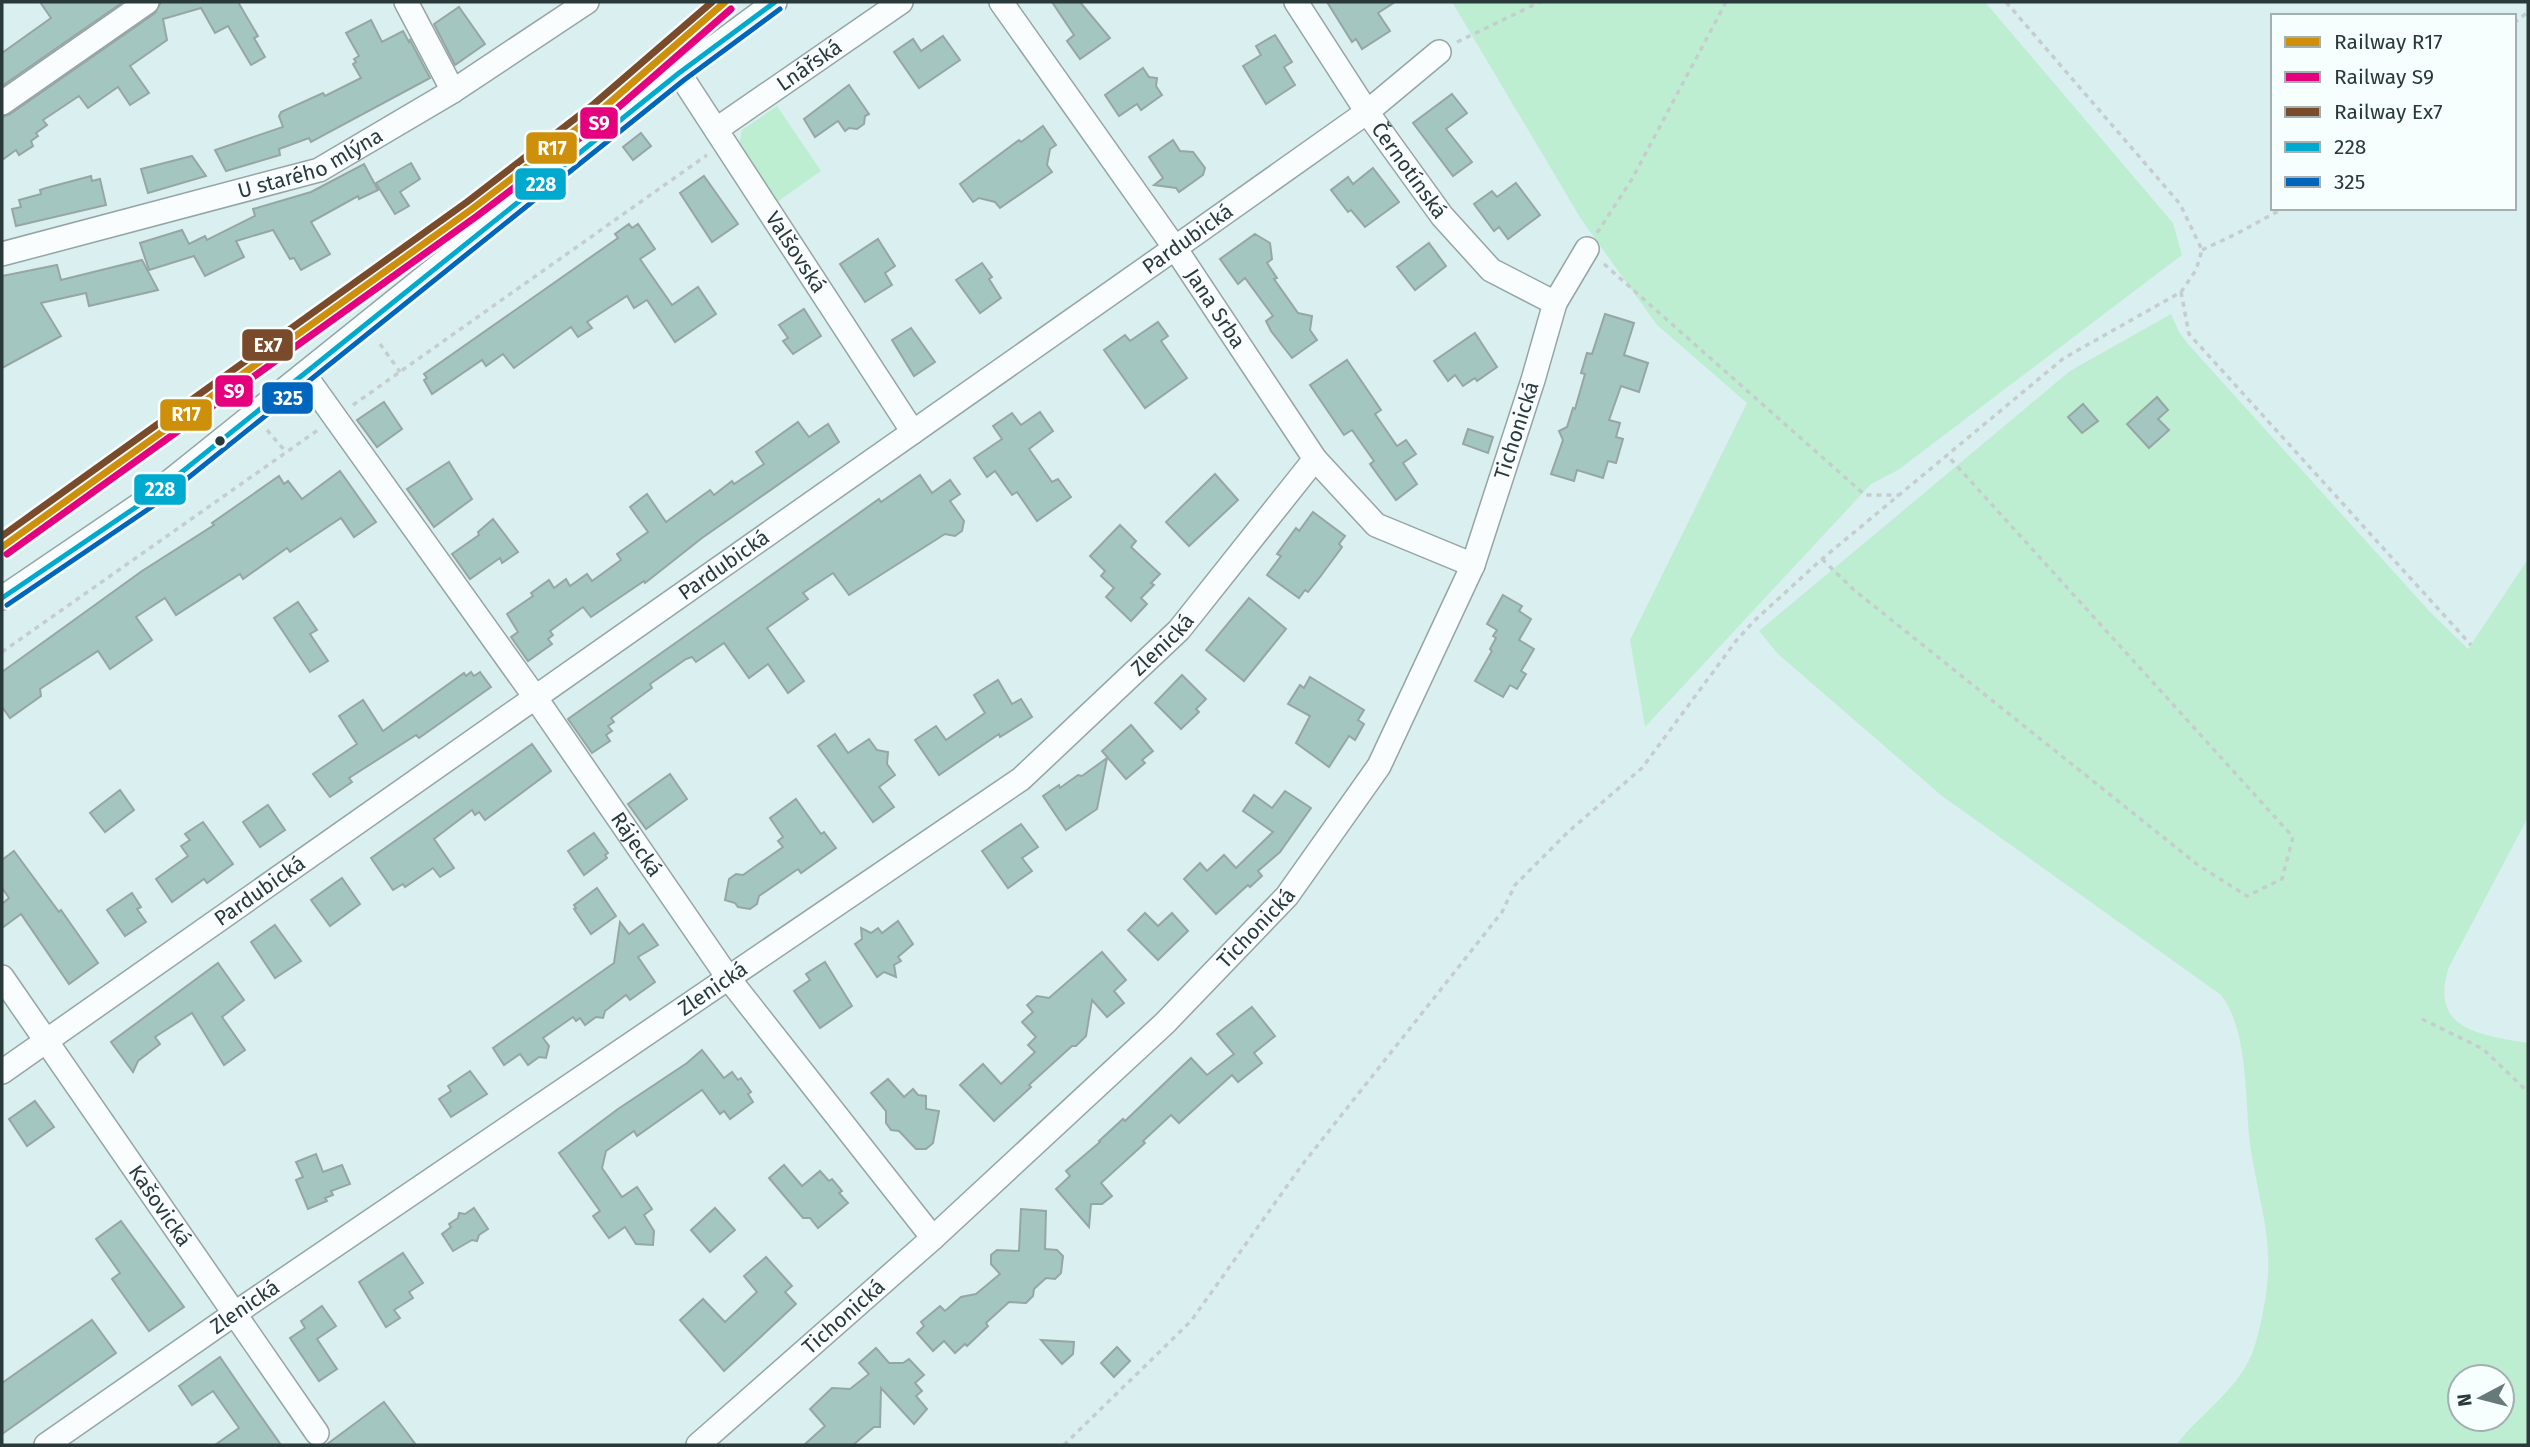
<svg xmlns="http://www.w3.org/2000/svg" width="2530" height="1447" font-family="'Fira Sans',sans-serif">
  <rect width="100%" height="100%" fill="#daefef"/>
  <g fill="#beeed2" fill-rule="evenodd">
    <path d="M1452,2H1985L2173,223L2182,255L1898,470L1871,484L1645,727L1630,640L1747,403L1657,325L1581,219Z"/>
    <path d="M777,106L821,171L777,202L739,145L742,130Z"/>
    <path d="M2171,314L2179,332L2188,344L2430,612L2468,649L2528,559V817L2449,967C2428,1030 2481,1035 2528,1043V1445H2176C2199,1415 2235,1392 2251,1356C2261,1332 2270,1282 2268,1256C2267,1221 2256,1185 2251,1151C2244,1104 2250,1033 2221,995L1942,796L1778,654L1759,631L2070,371ZM2460,1377H2502V1419H2460Z"/>
  </g>
  <g fill="#a4c6c0" stroke="#96a6a4" stroke-width="2">
    <path d="M40,2H123L2,86V53L51,18Z"/>
    <path d="M161,2H238L258,36L254,38L265,57L251,65L228,26L215,33L201,8L163,19L167,40L130,66L149,93L130,105L118,87L88,108L79,96L43,120L47,125L36,133L38,136L31,141L33,146L19,155L16,150L2,160V117L10,114L155,13Z"/>
    <path d="M1052,2H1080L1110,38L1080,59L1067,41L1074,35Z"/>
    <path d="M1327,2H1395L1378,13L1390,31L1362,49L1356,39L1352,42Z"/>
    <path d="M459,7L485,44L455,65L434,24Z"/>
    <path d="M371,20L382,42L403,31L409,42L410,40L430,78L311,142L309,138L279,149L280,155L226,171L215,150L283,127L279,116L281,112L323,93L325,96L361,78L353,64L356,62L354,59L359,56L346,33Z"/>
    <path d="M1275,35L1292,62L1284,67L1295,85L1266,104L1243,66L1261,55L1256,46Z"/>
    <path d="M943,36L960,60L919,88L894,52L913,39L921,51Z"/>
    <path d="M1143,68L1149,77L1157,78L1156,86L1162,95L1141,110L1137,104L1119,116L1105,95Z"/>
    <path d="M849,85L869,114L865,116L864,124L857,129L849,128L845,131L838,121L815,137L804,119Z"/>
    <path d="M1452,94L1467,113L1446,129L1472,162L1453,176L1413,123Z"/>
    <path d="M1043,126L1056,145L1050,149L1047,165L1052,172L1000,208L995,202L979,198L973,202L960,184L1019,140L1021,142Z"/>
    <path d="M641,133L651,146L633,160L623,147Z"/>
    <path d="M1173,140L1180,151L1193,152L1205,168L1203,175L1179,192L1176,188L1154,185L1163,178L1149,157Z"/>
    <path d="M192,156L206,176L148,193L141,169Z"/>
    <path d="M411,163L420,179L400,192L409,206L395,214L376,183Z"/>
    <path d="M364,164L378,190L359,199L358,196L311,222L330,254L301,270L294,258L290,259L273,230L236,241L244,257L205,276L194,256L149,270L140,243L182,230L189,244L205,236L207,240L255,216L253,209L311,192Z"/>
    <path d="M1373,168L1399,202L1365,227L1351,210L1348,212L1331,190L1348,177L1353,184Z"/>
    <path d="M91,176L92,181L100,179L106,205L16,226L12,209L21,207L19,200L41,194L40,190L46,188Z"/>
    <path d="M704,176L738,224L712,242L680,193Z"/>
    <path d="M1516,183L1540,215L1508,239L1499,227L1494,231L1474,204L1492,191L1497,197Z"/>
    <path d="M629,224L632,228L638,224L655,249L640,259L672,305L698,287L716,314L675,342L647,300L634,308L627,296L587,322L592,328L578,337L571,327L514,368L503,354L486,366L482,360L432,394L424,380L427,378L424,374L618,238L615,234Z"/>
    <path d="M1255,234L1270,243L1272,259L1267,263L1277,278L1274,279L1298,313L1312,316L1310,330L1317,340L1292,358L1271,331L1266,321L1273,316L1245,278L1238,284L1220,259Z"/>
    <path d="M878,239L895,266L885,273L892,285L865,302L840,264Z"/>
    <path d="M1429,243L1446,266L1415,290L1397,267Z"/>
    <path d="M142,260L158,290L89,306L86,293L41,303L61,336L2,368V276L57,265L61,280Z"/>
    <path d="M982,263L992,277L989,279L1001,298L980,313L956,280Z"/>
    <path d="M804,309L821,336L793,354L783,341L788,338L779,325Z"/>
    <path d="M1605,314L1634,323L1624,355L1648,363L1639,392L1621,386L1609,420L1620,423L1616,437L1623,439L1616,463L1608,461L1603,478L1577,470L1574,481L1551,474L1563,440L1559,431L1567,427L1573,408L1575,409L1585,374L1581,373L1587,353L1592,354Z"/>
    <path d="M1158,322L1168,336L1161,341L1187,378L1145,408L1104,350L1125,335L1130,341Z"/>
    <path d="M911,328L935,362L914,376L892,340Z"/>
    <path d="M1475,333L1497,367L1477,381L1475,378L1463,386L1455,375L1448,381L1434,361Z"/>
    <path d="M1347,360L1381,410L1375,414L1397,446L1406,440L1416,454L1403,463L1417,484L1396,500L1370,464L1374,461L1352,430L1344,435L1310,385Z"/>
    <path d="M2157,397L2168,410L2158,419L2169,430L2149,448L2127,424Z"/>
    <path d="M384,402L402,429L377,447L357,420Z"/>
    <path d="M2083,404L2098,421L2082,433L2068,417Z"/>
    <path d="M1040,412L1053,431L1029,449L1052,482L1058,479L1071,497L1037,521L1017,492L1012,495L995,471L987,477L974,458L1002,439L993,426L1012,413L1021,425Z"/>
    <path d="M798,422L809,437L828,424L839,442L702,538L645,583L644,581L591,617L583,607L550,631L553,635L548,639L552,644L528,661L511,637L518,632L507,614L533,596L531,593L549,580L554,588L566,579L570,586L587,574L592,581L621,560L617,554L648,532L630,507L647,494L666,522L710,490L714,495L732,481L734,484L764,464L756,452Z"/>
    <path d="M1468,429L1493,437L1488,453L1463,444Z"/>
    <path d="M449,462L472,499L434,527L407,489Z"/>
    <path d="M340,471L376,522L354,537L341,518L290,552L287,548L243,579L240,574L176,615L165,598L136,617L152,640L110,669L98,651L40,689L41,696L10,718L2,707V672L142,571L214,525L212,523L279,476L284,484L288,481L302,499Z"/>
    <path d="M1215,474L1238,500L1189,546L1166,522Z"/>
    <path d="M920,475L932,493L950,480L960,494L950,501L964,521L962,531L955,536L945,534L849,595L833,573L803,593L808,599L767,628L804,681L788,693L768,664L749,678L724,643L696,662L692,657L686,659L650,684L652,688L611,718L614,722L608,726L612,731L606,735L610,741L592,753L568,719L879,499L881,502Z"/>
    <path d="M1313,512L1345,536L1339,544L1342,547L1320,577L1308,592L1305,590L1299,598L1267,575L1281,556L1277,554L1296,528L1299,531Z"/>
    <path d="M493,519L518,552L502,563L500,558L470,579L452,554L479,535L478,532Z"/>
    <path d="M1120,525L1136,541L1131,547L1160,574L1151,583L1154,585L1141,598L1147,604L1131,621L1106,597L1114,588L1101,576L1105,571L1090,556Z"/>
    <path d="M1503,595L1522,606L1519,611L1531,619L1519,640L1534,649L1521,671L1526,674L1517,689L1510,685L1503,697L1475,681L1492,651L1490,649L1496,638L1493,636L1497,630L1487,624Z"/>
    <path d="M1249,598L1286,629L1244,681L1206,650Z"/>
    <path d="M298,602L317,630L310,634L328,661L310,672L274,618Z"/>
    <path d="M471,672L474,676L480,672L491,687L419,738L416,735L349,778L352,782L330,797L313,774L357,744L339,716L363,700L383,731L464,673L466,676Z"/>
    <path d="M1182,675L1206,699L1196,709L1199,712L1181,729L1155,703Z"/>
    <path d="M1310,677L1364,710L1358,720L1364,724L1355,740L1349,736L1329,767L1296,743L1310,716L1288,704L1300,685L1304,688Z"/>
    <path d="M998,680L1012,704L1021,699L1032,717L1000,737L999,734L939,775L915,740L936,726L946,740L985,713L974,695Z"/>
    <path d="M1131,725L1153,751L1142,760L1145,763L1126,779L1102,751Z"/>
    <path d="M835,734L848,753L869,739L877,750L888,752L887,764L895,775L879,787L894,807L873,822L818,746Z"/>
    <path d="M532,744L551,771L485,820L479,812L475,815L472,810L434,839L454,868L440,877L433,868L405,887L403,884L393,890L371,858Z"/>
    <path d="M1107,758L1097,809L1066,830L1043,796L1059,785L1060,788L1078,775L1082,776Z"/>
    <path d="M670,774L687,799L646,829L628,804Z"/>
    <path d="M120,790L134,810L105,832L90,813Z"/>
    <path d="M1285,791L1311,808L1280,852L1258,871L1262,876L1250,887L1248,885L1216,914L1184,879L1200,863L1207,871L1224,855L1236,868L1273,832L1243,811L1254,795L1272,808Z"/>
    <path d="M796,799L821,834L824,832L836,848L801,873L798,869L759,896L757,904L750,909L738,907L735,903L725,900L729,879L736,874L743,875L783,847L778,841L783,837L770,818Z"/>
    <path d="M268,805L285,830L260,847L243,822Z"/>
    <path d="M203,822L233,864L207,883L204,879L172,902L156,879L188,856L181,846L190,840L185,834Z"/>
    <path d="M1021,824L1038,847L1022,858L1032,871L1008,888L982,851Z"/>
    <path d="M594,833L608,853L605,855L607,858L584,875L568,851Z"/>
    <path d="M14,851L59,912L61,910L98,963L69,984L21,914L2,928V904L9,898L2,888V860Z"/>
    <path d="M342,878L360,904L330,926L311,900Z"/>
    <path d="M597,888L616,916L591,934L574,909L576,908L574,905Z"/>
    <path d="M132,893L141,907L137,909L146,922L125,936L107,910Z"/>
    <path d="M1145,913L1158,926L1172,913L1188,931L1158,960L1128,930Z"/>
    <path d="M898,921L913,944L898,957L901,961L894,965L896,977L884,972L877,977L855,944L862,939L861,928L871,933L878,928L882,933Z"/>
    <path d="M620,922L629,934L643,924L658,945L638,957L655,982L630,1000L626,995L605,1011L603,1018L596,1017L585,1025L580,1018L576,1021L573,1017L543,1038L549,1046L546,1058L539,1057L528,1065L520,1054L504,1065L493,1048L614,963Z"/>
    <path d="M275,925L301,961L275,978L251,942Z"/>
    <path d="M1102,952L1126,980L1114,991L1124,1003L1107,1017L1092,1000L1086,1036L1076,1046H1072L1029,1085L1031,1087L994,1121L960,1085L983,1064L1001,1084L1035,1052L1028,1045L1036,1037L1022,1022L1033,1012L1027,1005L1037,996L1049,998Z"/>
    <path d="M825,962L852,1006L820,1028L794,991L810,980L806,974Z"/>
    <path d="M218,963L244,1000L222,1017L245,1050L224,1065L192,1013L155,1037L160,1044L138,1061L133,1072L111,1042Z"/>
    <path d="M1252,1007L1275,1036L1254,1053L1262,1063L1238,1082L1232,1075L1179,1123L1171,1115L1143,1141L1145,1143L1101,1183L1112,1196L1102,1204H1091L1089,1227L1056,1189L1070,1176L1066,1171L1100,1142L1099,1141L1123,1119L1125,1121L1191,1058L1207,1075L1234,1054L1217,1034Z"/>
    <path d="M702,1050L724,1078L732,1072L738,1080L741,1078L751,1092L748,1094L753,1102L730,1119L724,1111L720,1114L702,1090L637,1136L634,1131L606,1151L602,1168L622,1197L637,1187L652,1209L644,1215L654,1231L653,1245L636,1244L625,1227L609,1238L593,1216L600,1211L559,1153L618,1109L687,1063Z"/>
    <path d="M470,1071L487,1094L451,1117L439,1099L451,1091L448,1086Z"/>
    <path d="M888,1079L904,1097L913,1089L918,1095L926,1096V1109L939,1111L933,1143L926,1149H916L899,1131L891,1130L886,1123V1111L871,1093Z"/>
    <path d="M35,1101L54,1127L27,1146L9,1119Z"/>
    <path d="M316,1154L323,1172L342,1165L350,1184L331,1191L333,1195L325,1198L327,1201L308,1209L296,1180L303,1177L296,1162Z"/>
    <path d="M784,1165L802,1186L820,1171L829,1181L832,1179L842,1191L839,1193L848,1203L818,1228L810,1218H803L769,1178Z"/>
    <path d="M474,1208L488,1229L479,1235L477,1241L472,1240L453,1251L442,1234L451,1227L449,1224L458,1218L459,1213L465,1214Z"/>
    <path d="M715,1208L735,1230L710,1252L691,1230Z"/>
    <path d="M1021,1209L1046,1211L1045,1249L1057,1250L1063,1256L1061,1273L1055,1279L1046,1278L1034,1289L1033,1296L1026,1303L1009,1302L986,1323L988,1326L967,1346L965,1344L955,1353L944,1341L933,1351L917,1333L924,1326L921,1322L940,1306L945,1311L961,1297L976,1294L1000,1274L991,1264V1255L997,1250L1019,1251Z"/>
    <path d="M121,1221L184,1307L149,1331L112,1279L120,1273L96,1239Z"/>
    <path d="M403,1253L423,1283L409,1292L413,1298L394,1310L400,1318L386,1327L359,1282Z"/>
    <path d="M766,1257L792,1286L785,1292L796,1304L724,1371L680,1320L703,1299L725,1322L757,1292L744,1276Z"/>
    <path d="M322,1306L336,1326L317,1339L337,1369L319,1381L290,1338L305,1328L301,1321Z"/>
    <path d="M92,1320L116,1353L2,1434V1383Z"/>
    <path d="M1041,1340L1074,1342L1073,1354L1062,1364Z"/>
    <path d="M1117,1347L1130,1361L1114,1377L1101,1363Z"/>
    <path d="M876,1348L889,1363H903L909,1359L924,1375L915,1383L922,1391L916,1396L927,1409L914,1424L881,1388L880,1427H874L853,1445H804L825,1426L810,1409L832,1388L850,1389L869,1374L859,1363Z"/>
    <path d="M220,1357L246,1395L281,1445H215L239,1428L213,1391L192,1405L179,1386Z"/>
    <path d="M384,1402L416,1445H326L365,1416Z"/>
  </g>
  <g fill="none" stroke-linecap="round" stroke-linejoin="round">
    <defs>
      <g id="minor">
        <path d="M406,2L453,91"/>
        <path id="s1" d="M1001,2L1175,248L1315,459L1376,525L1473,565"/>
        <path id="s2" d="M1296,2L1367,112L1442,216L1491,270L1555,303"/>
        <path id="s3" d="M679,73L913,432"/>
        <path d="M2,103L147,2"/>
        <path id="s4" d="M717,129L901,2"/>
        <path id="s5" d="M2,254L319,170L453,91L587,2"/>
        <path id="s6" d="M304,374L535,697L729,979L933,1238"/>
        <path d="M2,598L148,499L679,73L775,2"/>
        <path id="s7" d="M2,977L317,1433"/>
        <path id="s8" d="M2,1072L1175,248L1367,112L1439,52"/>
        <path id="s9" d="M46,1445L234,1314L1021,779L1179,630L1315,459"/>
        <path id="s10" d="M698,1445L933,1238L1165,1023L1287,896L1379,766L1473,565L1533,380L1555,303L1587,249"/>
      </g>
    </defs>
    <use href="#minor" stroke="#95a5a5" stroke-width="26"/>
    <g stroke="#c5cdcd" stroke-width="3.5" stroke-dasharray="5 5" stroke-linecap="butt">
      <path d="M2514,23L2528,12"/>
      <path d="M1457,42L1540,2"/>
      <path d="M1597,233L1632,179L1726,2"/>
      <path d="M2202,250L2238,233L2284,208"/>
      <path d="M1604,264L1865,495H1898"/>
      <path d="M2181,292L2189,334L2471,645"/>
      <path d="M380,344L400,372"/>
      <path d="M353,405L707,155"/>
      <path d="M267,430L286,452"/>
      <path d="M1822,559L1854,590L2198,865L2247,896L2282,879L2293,837L1947,455"/>
      <path d="M2,652L318,430"/>
      <path d="M2422,1019L2483,1049L2528,1092"/>
      <path d="M1064,1445L1191,1321L1302,1165L1502,912L1515,885L1568,832L1642,768L1736,641L1754,621L1822,559L2064,358L2181,292L2196,270L2202,250L2180,204L2006,2"/>
    </g>
    <use href="#minor" stroke="#f9fdfd" stroke-width="23"/>
    <defs>
      <path id="bus-1" d="M2,598L148,499L679,73L775,2"/>
      <path id="bus-2" d="M7,605L153,506L684,80L780,9"/>
    </defs>
    <use href="#bus-1" stroke="#f6fefe" stroke-width="10"/>
    <use href="#bus-2" stroke="#f6fefe" stroke-width="10"/>
    <use href="#bus-1" stroke="#00a9ce" stroke-width="5"/>
    <use href="#bus-2" stroke="#0065bd" stroke-width="5"/>
    <defs>
      <path id="rail-1" d="M2,547L472,209L600,111L725,2"/>
      <path id="rail-2" d="M7,554L477,216L606,118L731,9"/>
      <path id="rail-3" d="M2,536L467,202L594,104L712,2"/>
    </defs>
    <use href="#rail-1" stroke="#f6fefe" stroke-width="12"/>
    <use href="#rail-2" stroke="#f6fefe" stroke-width="12"/>
    <use href="#rail-3" stroke="#f6fefe" stroke-width="12"/>
    <use href="#rail-1" stroke="#ce900b" stroke-width="7"/>
    <use href="#rail-2" stroke="#e5007d" stroke-width="7"/>
    <use href="#rail-3" stroke="#7a4b2a" stroke-width="7"/>
  </g>
  <circle fill="#2a3939" stroke="#f6fefe" stroke-width="2.5" cx="220" cy="441" r="6"/>
  <g text-anchor="middle" dominant-baseline="central" stroke-width="6" stroke-linejoin="round" paint-order="stroke">
    <g font-size="21" fill="#2a3939" stroke="#f6fefe">
      <text stroke="none"><textPath href="#s4" startOffset="112">Lnářská</textPath></text>
      <text stroke="none"><textPath href="#s5" startOffset="322">U starého mlýna</textPath></text>
      <text stroke="none"><textPath href="#s2" startOffset="203">Černotínská</textPath></text>
      <text stroke="none"><textPath href="#s8" startOffset="1449">Pardubická</textPath></text>
      <text stroke="none"><textPath href="#s3" startOffset="214">Valšovská</textPath></text>
      <text stroke="none"><textPath href="#s1" startOffset="374">Jana Srba</textPath></text>
      <text stroke="none"><textPath href="#s10" startOffset="1328">Tichonická</textPath></text>
      <text stroke="none"><textPath href="#s8" startOffset="882">Pardubická</textPath></text>
      <text stroke="none"><textPath href="#s9" startOffset="1376">Zlenická</textPath></text>
      <text stroke="none"><textPath href="#s6" startOffset="576">Rájecká</textPath></text>
      <text stroke="none"><textPath href="#s8" startOffset="315">Pardubická</textPath></text>
      <text stroke="none"><textPath href="#s10" startOffset="761">Tichonická</textPath></text>
      <text stroke="none"><textPath href="#s9" startOffset="808">Zlenická</textPath></text>
      <text stroke="none"><textPath href="#s7" startOffset="278">Kašovická</textPath></text>
      <text stroke="none"><textPath href="#s9" startOffset="242">Zlenická</textPath></text>
      <text stroke="none"><textPath href="#s10" startOffset="194">Tichonická</textPath></text>
    </g>
  </g>
  <g stroke="#f6fefe" stroke-width="2.5">
    <rect x="579" y="106" width="40" height="34" rx="7" fill="#e5007d"/>
    <rect x="525" y="131" width="53" height="34" rx="7" fill="#ce900b"/>
    <rect x="514" y="167" width="53" height="34" rx="7" fill="#00a9ce"/>
    <rect x="241" y="328" width="53" height="34" rx="7" fill="#7a4b2a"/>
    <rect x="214" y="374" width="40" height="34" rx="7" fill="#e5007d"/>
    <rect x="261" y="381" width="53" height="34" rx="7" fill="#0065bd"/>
    <rect x="159" y="398" width="54" height="34" rx="7" fill="#ce900b"/>
    <rect x="133" y="473" width="54" height="33" rx="7" fill="#00a9ce"/>
  </g>
  <g font-size="19" text-anchor="middle" font-weight="bold" fill="#fff">
    <text x="599" y="130">S9</text>
    <text x="552" y="155">R17</text>
    <text x="541" y="191">228</text>
    <text x="268" y="352">Ex7</text>
    <text x="234" y="398">S9</text>
    <text x="288" y="405">325</text>
    <text x="186" y="421">R17</text>
    <text x="160" y="496">228</text>
  </g>
  <rect width="2530" height="1447" fill="none" stroke="#2a3939" stroke-width="7"/>
  <rect x="2271" y="14" width="245" height="196" fill="#f6fefe" stroke="#a4afaf" stroke-width="2"/>
  <rect x="2285" y="37" width="35" height="10" fill="#ce900b" stroke="#a4afaf" stroke-width="2"/>
  <text x="2334" y="49" font-size="21" fill="#2a3939">Railway R17</text>
  <rect x="2285" y="72" width="35" height="10" fill="#e5007d" stroke="#a4afaf" stroke-width="2"/>
  <text x="2334" y="84" font-size="21" fill="#2a3939">Railway S9</text>
  <rect x="2285" y="107" width="35" height="10" fill="#7a4b2a" stroke="#a4afaf" stroke-width="2"/>
  <text x="2334" y="119" font-size="21" fill="#2a3939">Railway Ex7</text>
  <rect x="2285" y="142" width="35" height="10" fill="#00a9ce" stroke="#a4afaf" stroke-width="2"/>
  <text x="2334" y="154" font-size="21" fill="#2a3939">228</text>
  <rect x="2285" y="177" width="35" height="10" fill="#0065bd" stroke="#a4afaf" stroke-width="2"/>
  <text x="2334" y="189" font-size="21" fill="#2a3939">325</text>
  <g transform="translate(2481 1398) rotate(263)"><circle r="33" fill="#f6fefe" stroke="#a4afaf" stroke-width="2"/>
  <path d="M0-5L12 26L0 18L-12 26Z" fill="#687979"/>
  <text y="-10" font-size="19" font-weight="bold" text-anchor="middle" fill="#2a3939">N</text>
  </g>
</svg>
